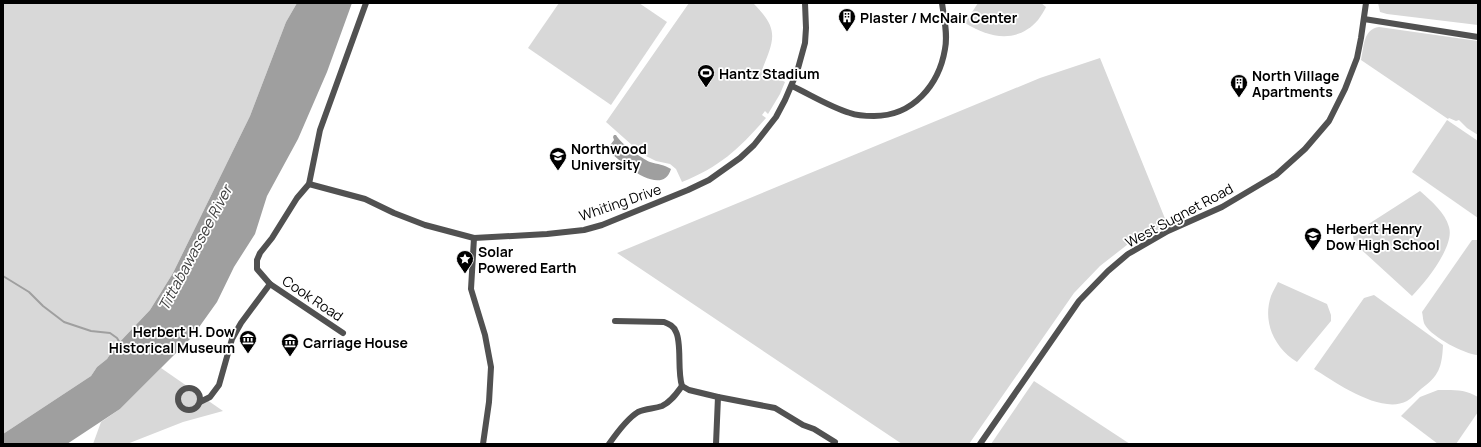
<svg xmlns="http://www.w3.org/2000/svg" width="1481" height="447" font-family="Manrope,sans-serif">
  <rect width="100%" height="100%" fill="#fff"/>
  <g fill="#d8d8d8">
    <path d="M3,3H297L286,22L250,116L173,273L150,310L115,347L107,359L97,367L91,376L3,434Z"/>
    <path d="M559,3H639L667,22L611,105L528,48Z"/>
    <path d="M689,3H753C779,29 775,38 762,70L785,82L780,94L768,114L765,111L762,115L766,118C740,148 720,167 682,182L676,169L670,164L656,161L642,154L606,122Z"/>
    <path d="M978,3H1041L1046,7C1044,11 1041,16 1038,20C1017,44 989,38 965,23Z"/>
    <path d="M1378,3H1478V25L1387,14L1380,12Z"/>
    <path d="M1379,27L1478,41V135L1467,128L1459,120L1456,121L1449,118L1448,119L1361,60C1364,47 1363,29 1379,27Z"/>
    <path d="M1100,58L1168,226L1132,241L1100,266L1074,293L969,444H902L617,253L1040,78Z"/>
    <path d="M1447,120L1478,141V218L1412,172Z"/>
    <path d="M1420,191C1431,201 1445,212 1449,227C1455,246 1425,283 1412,296L1354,243L1353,234Z"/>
    <path d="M1472,240H1478V355C1464,354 1432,337 1425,325C1423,322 1423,316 1422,312Z"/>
    <path d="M1278,282L1327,304L1331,315V321L1297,362C1275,348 1262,323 1271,296C1273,291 1276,286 1278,282Z"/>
    <path d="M1374,295L1443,345C1442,367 1439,376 1421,389C1416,393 1412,398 1407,401C1381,415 1335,382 1314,369L1364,298Z"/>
    <path d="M161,368L223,411L183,422L127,444H93L101,422L120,409Z"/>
    <path d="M1034,381L1130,444H991Z"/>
    <path d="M1438,390C1453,390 1465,389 1478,397V412L1456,444H1438L1401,416L1420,397Z"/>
  </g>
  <g fill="#9f9f9f">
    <path d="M297,3H352L327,72L298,139L267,196L255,234L234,267L217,302L192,337L120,409L67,444H3V434L91,376L97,367L107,359L115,347L150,310L173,273L250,116L286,22Z"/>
    <path d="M614,135H616C621,144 641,158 650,162C657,164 665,165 671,169C662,199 619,161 608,150V148L614,140L613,137Z"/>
  </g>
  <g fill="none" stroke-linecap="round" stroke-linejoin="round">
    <path stroke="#9f9f9f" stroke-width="2" d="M3,276L29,292L43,306L64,322L91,331L110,333L117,338L120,343"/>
    <g stroke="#515151" stroke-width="6">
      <path d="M1364,19L1478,37"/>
      <path d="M792,86C811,95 830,107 850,113C858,116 866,116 874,116C913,116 939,85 945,49C948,34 944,18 942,3"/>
      <path d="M309,184L365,199L394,213L425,225L474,238L547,234L584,230L602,225L688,190L709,180L740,158L754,145L776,117L785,100L797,72L805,43L806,28L805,3"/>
      <path d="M474,238L471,289L485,335L491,367L489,402L483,444"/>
      <path d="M615,321L664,322C669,324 674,326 676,332C682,343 677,371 682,386L689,390L718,397L716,444"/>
      <path d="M343,333L270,284L257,269V260L260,253L272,238L297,198L309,184L320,130L366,3"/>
      <circle cx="189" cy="399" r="11"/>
      <path d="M718,397L775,408L803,425L814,429L835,442"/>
      <path d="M200,402L210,397L219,385L232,339L241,323L270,284"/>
      <path d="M609,444C616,434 628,418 638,412C646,408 654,409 662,406C671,402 677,393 682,386"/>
      <path d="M980,444L1079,301L1108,271L1128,254L1168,231L1222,207L1276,175L1305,149L1329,121L1345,89L1357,58L1361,38L1366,3"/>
    </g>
  </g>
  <defs>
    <symbol id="building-pin" viewBox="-11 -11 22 30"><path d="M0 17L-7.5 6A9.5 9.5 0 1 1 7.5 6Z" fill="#000" stroke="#fff"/><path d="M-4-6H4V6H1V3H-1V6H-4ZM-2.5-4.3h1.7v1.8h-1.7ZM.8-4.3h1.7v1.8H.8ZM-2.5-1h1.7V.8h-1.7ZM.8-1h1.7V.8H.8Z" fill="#fff"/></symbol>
    <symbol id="stadium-pin" viewBox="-11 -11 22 30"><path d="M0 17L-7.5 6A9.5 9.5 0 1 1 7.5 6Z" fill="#000" stroke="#fff"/><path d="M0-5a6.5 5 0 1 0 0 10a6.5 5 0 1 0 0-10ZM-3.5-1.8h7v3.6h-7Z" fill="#fff"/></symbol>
    <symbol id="university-pin" viewBox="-11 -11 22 30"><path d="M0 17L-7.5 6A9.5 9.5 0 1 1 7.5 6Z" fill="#000" stroke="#fff"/><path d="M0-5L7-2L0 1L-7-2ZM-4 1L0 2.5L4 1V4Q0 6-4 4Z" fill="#fff"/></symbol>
    <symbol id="school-pin" viewBox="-11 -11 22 30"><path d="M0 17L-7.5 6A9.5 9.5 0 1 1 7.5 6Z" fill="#000" stroke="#fff"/><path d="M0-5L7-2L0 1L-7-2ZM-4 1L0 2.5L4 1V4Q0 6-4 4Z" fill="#fff"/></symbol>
    <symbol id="sight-pin" viewBox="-11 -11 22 30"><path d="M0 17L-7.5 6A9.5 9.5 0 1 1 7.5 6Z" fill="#000" stroke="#fff"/><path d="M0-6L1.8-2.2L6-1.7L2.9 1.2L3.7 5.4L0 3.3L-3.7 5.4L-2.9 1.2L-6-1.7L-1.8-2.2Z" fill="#fff"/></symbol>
    <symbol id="museum-pin" viewBox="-11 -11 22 30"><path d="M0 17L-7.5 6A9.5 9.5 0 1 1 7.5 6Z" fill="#000" stroke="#fff"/><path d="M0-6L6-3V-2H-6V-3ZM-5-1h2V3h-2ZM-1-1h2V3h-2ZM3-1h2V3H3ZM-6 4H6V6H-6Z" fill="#fff"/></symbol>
  </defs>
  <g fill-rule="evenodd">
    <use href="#building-pin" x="837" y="7" width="20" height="27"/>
    <use href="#stadium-pin" x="696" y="63" width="20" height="27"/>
    <use href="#building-pin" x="1229" y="73" width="20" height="27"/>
    <use href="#university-pin" x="548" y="146" width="20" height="27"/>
    <use href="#school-pin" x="1303" y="226" width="20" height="27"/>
    <use href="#sight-pin" x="455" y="249" width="20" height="27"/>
    <use href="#museum-pin" x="238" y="329" width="20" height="27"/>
    <use href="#museum-pin" x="280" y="332" width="20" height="27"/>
  </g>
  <g text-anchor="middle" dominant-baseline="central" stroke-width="3.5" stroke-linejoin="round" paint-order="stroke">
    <g font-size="14" font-weight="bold" fill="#000" stroke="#fff" text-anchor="start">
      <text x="860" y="17">Plaster / McNair Center</text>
      <text x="719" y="73">Hantz Stadium</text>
      <text x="1252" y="75">North Village<tspan x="1252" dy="16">Apartments</tspan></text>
      <text x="571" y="148">Northwood<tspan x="571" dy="16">University</tspan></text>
      <text x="1326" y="228">Herbert Henry<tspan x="1326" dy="16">Dow High School</tspan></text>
      <text x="478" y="251">Solar<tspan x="478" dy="16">Powered Earth</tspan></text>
      <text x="235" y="331" text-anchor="end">Herbert H. Dow<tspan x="235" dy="16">Historical Museum</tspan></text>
      <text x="303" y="342">Carriage House</text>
    </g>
    <g font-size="14" fill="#000" stroke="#fff">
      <text transform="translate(620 202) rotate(-19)">Whiting Drive</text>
      <text transform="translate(1179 215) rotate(-28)">West Sugnet Road</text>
      <text transform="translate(313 298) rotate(34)">Cook Road</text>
    </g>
    <g font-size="15" font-style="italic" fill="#404040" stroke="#fff">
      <text transform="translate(195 248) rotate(-62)">Tittabawassee River</text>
    </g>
  </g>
  <rect width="1481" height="447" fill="none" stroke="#000000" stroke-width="8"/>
</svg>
